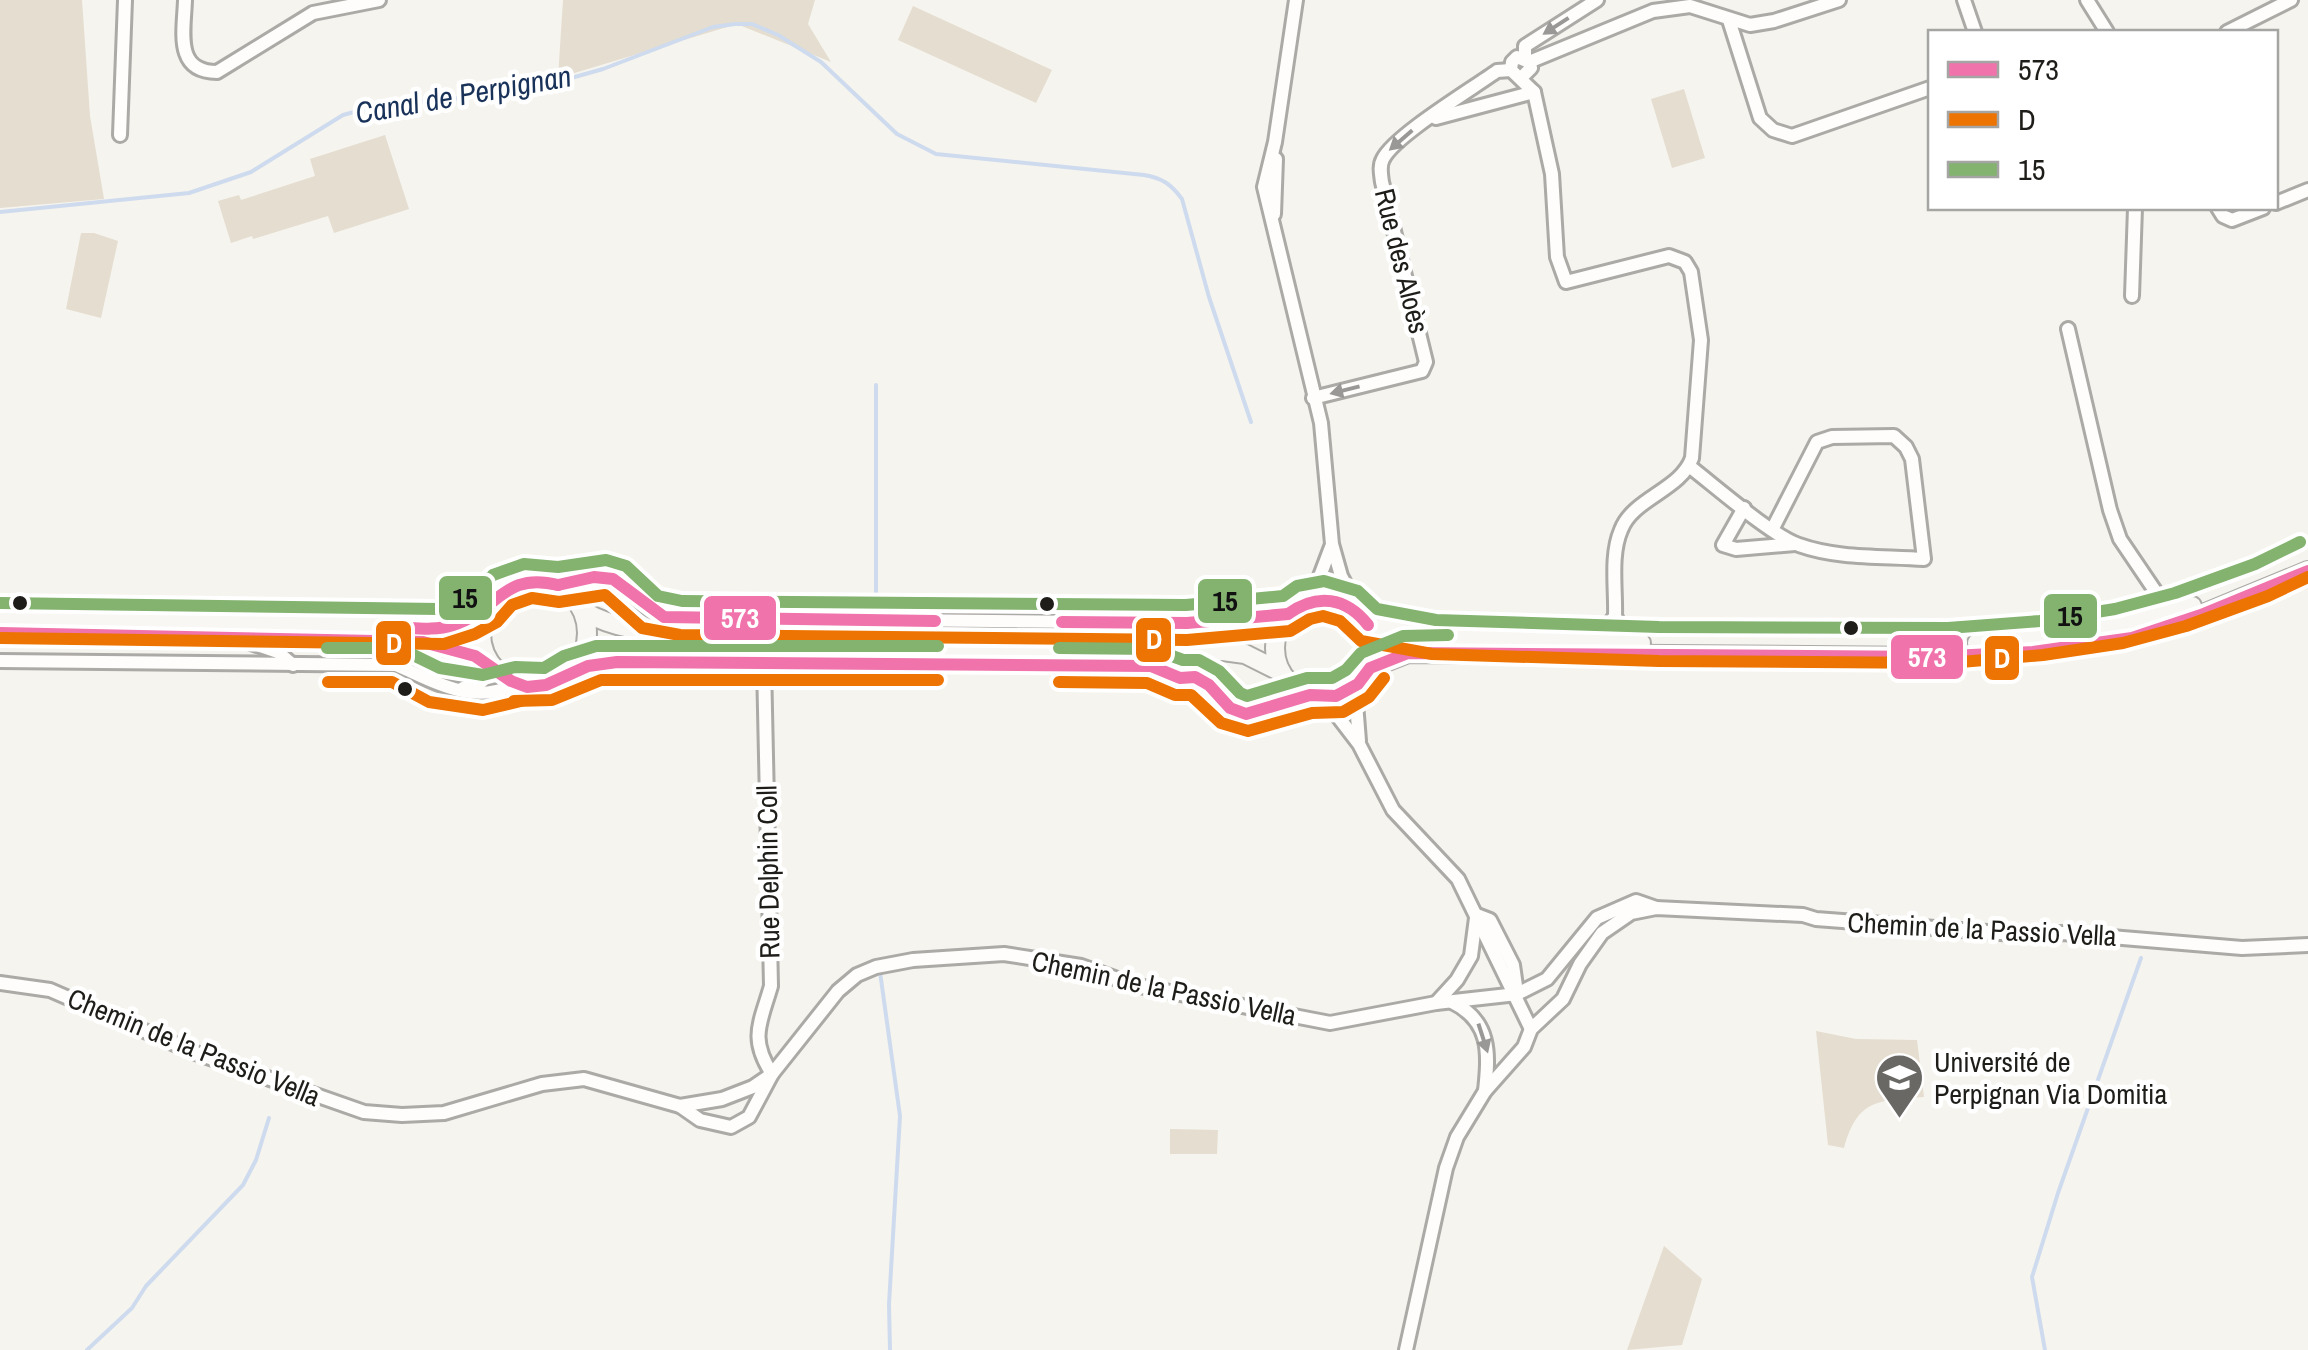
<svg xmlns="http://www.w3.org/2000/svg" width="2308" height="1350" font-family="'Archivo Narrow',sans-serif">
  <rect width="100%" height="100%" fill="#f6f4ee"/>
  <g fill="#e4ddd0">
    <path d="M0,0H82L90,116L104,199L0,208Z"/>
    <path d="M563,0H815L808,24L831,62L737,24L558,78Z"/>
    <path d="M913,6L1052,70L1036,103L898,40Z"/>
    <path d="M1684,89L1705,158L1672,168L1651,99Z"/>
    <path d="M385,135L409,209L334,233L328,216L253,239L252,236L231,243L218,201L239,195L241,200L315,176L310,159Z"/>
    <path d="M81,233H94L118,241L101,318L66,309Z"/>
    <path d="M1816,1031L1856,1039L1917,1040L1924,1097C1878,1101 1858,1098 1844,1148L1828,1145Z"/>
    <path d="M1170,1129L1218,1130L1217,1154H1170Z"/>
    <path d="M1664,1246L1702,1279L1682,1345L1627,1350Z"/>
  </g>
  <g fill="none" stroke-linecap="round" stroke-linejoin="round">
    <g stroke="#cedbee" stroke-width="4">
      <path d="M0,212L189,193L251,172L343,115L376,106L494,95L557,82L603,69L713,27L735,24H752L778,35L821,62L897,134L936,154L1144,175C1162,178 1171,184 1182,199L1209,297L1251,422"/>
      <path d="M876,602V385"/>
      <path d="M880,972L900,1116L889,1304L890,1350"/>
      <path d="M87,1350L132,1308L146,1286L243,1185L256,1160L269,1118"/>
      <path d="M2045,1350L2032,1277L2058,1193L2141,958"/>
    </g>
    <defs>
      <g id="minor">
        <path d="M185,0C184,31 174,72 217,72L313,13L379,0"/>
        <path d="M1296,0L1275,142L1264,187L1321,423L1332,544L1341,576L1361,614"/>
        <path d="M1964,0L1975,32"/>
        <path d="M2087,0L2107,32"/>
        <path d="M1729,20L1760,118L1773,130L1792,136L1930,88"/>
        <path d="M2227,32L2291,0"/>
        <path d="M1525,58V46L1597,0"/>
        <path d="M1529,62L1653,11L1690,6L1750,25L1774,21L1839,0"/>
        <path d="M1522,77L1531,68L1529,62L1517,57L1512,62L1511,70L1534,92L1552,174L1557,257L1566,282L1669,256L1685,262L1691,272L1701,340L1692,458C1681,490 1633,498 1621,530C1610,555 1616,590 1615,616"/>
        <path d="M1436,118L1534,92"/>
        <path d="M120,135L125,0"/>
        <path d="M2276,203L2308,190"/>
        <path d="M2218,208L2223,216L2232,220L2263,208"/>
        <path d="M1274,214L1276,159"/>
        <path d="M2132,296L2135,208"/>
        <path d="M2068,329L2110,510L2120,539L2170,613"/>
        <path d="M1313,398L1422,371L1426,362L1382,182C1381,174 1379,166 1383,159C1394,136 1472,89 1497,71L1511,70"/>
        <path d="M1689,466C1715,486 1772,536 1799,545C1838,559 1883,556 1924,559L1912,459L1906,447L1894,436L1832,437L1817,442L1773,528"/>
        <path d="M1744,508L1723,545L1736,549L1795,544"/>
        <path d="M558,585C572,582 591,575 605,577C631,580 635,615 680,618L1187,623L1274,613L1288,614"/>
        <path d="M1311,600L1331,547"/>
        <path d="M1597,641L1615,616L1627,641"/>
        <path d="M251,643L278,652L293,665"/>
        <path d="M0,661L396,665C436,682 472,706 516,684"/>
        <path d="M571,672L598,663L617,662L1151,666L1180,678L1195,677L1209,685L1230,708L1246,714L1310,695"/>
        <path d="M1358,684L1356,703L1359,741"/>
        <path d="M463,688L480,683L495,670"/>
        <path d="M1323,697L1359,744L1393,810L1458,879L1531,1029"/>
        <path d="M1477,915L1490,920L1513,965L1517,993"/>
        <path d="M0,983L50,990L193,1052L364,1112L402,1115L444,1113L542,1084L584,1079L680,1106L722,1099L753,1087L772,1074L838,991L857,975L876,967L913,960L1004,954L1081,966L1134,985L1330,1023L1436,1003L1517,994L1547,979L1597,918L1636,901L1656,908"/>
        <path d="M1452,1002C1491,1021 1489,1053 1485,1091"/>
        <path d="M1436,1003L1457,980L1471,956L1476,918"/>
        <path d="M680,1106L700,1120L731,1127L749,1117L772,1074C749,1038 760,1024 771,986L764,664"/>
        <path d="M1406,1350L1446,1168L1457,1137L1485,1091L1524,1047L1531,1029L1563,999L1580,964L1602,933L1631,913L1656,908L1803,915L1816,919L2027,935L2063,933L2242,948L2308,945"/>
      </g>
      <g id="secondary">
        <circle cx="534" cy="633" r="53"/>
        <circle cx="1324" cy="648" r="49"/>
        <path d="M583,611C615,629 643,631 680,633L1201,639L1234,635L1283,621"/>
        <path d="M0,620L442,627L485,609"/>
        <path d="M1368,625L1434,637L1641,643"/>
        <path d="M0,633L423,642L456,649L490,663"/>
        <path d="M1977,643C2049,637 2124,631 2192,606"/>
        <path d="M583,656L604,649L634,646L1223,651L1245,654L1281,672"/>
        <path d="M1370,668L1408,653L1931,657L2033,652L2132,638L2201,615L2308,571"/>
      </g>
    </defs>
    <use href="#minor" stroke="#acaaa6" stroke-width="18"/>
    <use href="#secondary" stroke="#acaaa6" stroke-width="22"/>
    <use href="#minor" stroke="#fefdfc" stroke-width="12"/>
    <use href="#secondary" stroke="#f8f7f3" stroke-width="18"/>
    <defs>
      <g id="bus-1">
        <path d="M558,585L594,577L613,579L664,617L935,621"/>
        <path d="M1288,614C1317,593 1346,597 1368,625"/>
        <path d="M1062,622L1187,623L1288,614"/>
        <path d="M398,627C416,628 436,631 453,625C498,611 503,571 558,585"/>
        <path d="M0,633L423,642L475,656L511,681L527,687L546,685L588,666L617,662L1151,666L1180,678L1195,677L1209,685L1230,708L1246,714L1310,695L1336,696L1358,684L1370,668L1408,653L1931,657L2033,652L2132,638L2201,615L2308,571"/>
      </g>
      <g id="bus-2">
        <path d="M0,638L444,644L475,634L497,622L512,605L532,598L559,602L605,595L642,628L680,635L1187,640L1290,631L1310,619L1323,616L1340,621L1361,641L1432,654L1659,661L1949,663L2043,655L2123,643L2186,626L2268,596L2308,577"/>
        <path d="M328,682H392L429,702L483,710L521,701"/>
        <path d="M1059,682L1147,683L1175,695H1191L1221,723L1248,731L1312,713L1343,712L1369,697L1384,678"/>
        <path d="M514,701L552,700L601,680H938"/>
      </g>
      <g id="bus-3">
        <path d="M0,603L439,609L474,595L493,575L524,564L558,567L606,560L626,566L658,596L682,601L1186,605L1283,596L1297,586L1324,581L1358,591L1377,609L1436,620L1659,627L1948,628L2040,621L2115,609L2175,593L2255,564L2300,542"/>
        <path d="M327,648H399L440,668L483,675L515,667L544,668L564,656L596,646H938"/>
        <path d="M1059,648L1153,649L1183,660H1199L1219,671L1240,693L1247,696L1307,678H1332L1346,670L1361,653L1403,636L1448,635"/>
      </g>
    </defs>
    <use href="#bus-1" stroke="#fff" stroke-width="20"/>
    <use href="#bus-2" stroke="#fff" stroke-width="20"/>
    <use href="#bus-3" stroke="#fff" stroke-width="20"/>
    <use href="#bus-1" stroke="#f073ab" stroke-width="12"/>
    <use href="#bus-2" stroke="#ed7402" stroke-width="12"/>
    <use href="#bus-3" stroke="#83b36f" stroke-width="12"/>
  </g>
  <defs><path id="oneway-solid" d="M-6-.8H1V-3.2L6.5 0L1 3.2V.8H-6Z" transform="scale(2.5)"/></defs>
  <g fill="#999896">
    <use href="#oneway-solid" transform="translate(1556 26) rotate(147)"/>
    <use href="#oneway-solid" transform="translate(1401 140) rotate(139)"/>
    <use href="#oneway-solid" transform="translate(1345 390) rotate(166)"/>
    <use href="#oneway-solid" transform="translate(1483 1038) rotate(72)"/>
  </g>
  <defs>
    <symbol id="university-pin" viewBox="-11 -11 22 30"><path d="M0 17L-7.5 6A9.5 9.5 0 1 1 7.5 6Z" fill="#6a6864" stroke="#fff"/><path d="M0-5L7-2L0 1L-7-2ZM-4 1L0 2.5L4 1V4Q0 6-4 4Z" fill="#fff"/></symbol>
  </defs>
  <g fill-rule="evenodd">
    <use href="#university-pin" x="1872" y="1050" width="55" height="75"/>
  </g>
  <g fill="#1e1d19" stroke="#fff" stroke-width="4">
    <circle cx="20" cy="603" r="9"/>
    <circle cx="1047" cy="604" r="9"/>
    <circle cx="1851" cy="628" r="9"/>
    <circle cx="405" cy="689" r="9"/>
  </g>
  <g text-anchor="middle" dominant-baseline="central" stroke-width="9" stroke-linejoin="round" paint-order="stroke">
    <g font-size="28" fill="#1e1d19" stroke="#fff">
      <text transform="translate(1402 261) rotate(76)">Rue des Aloès</text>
      <text transform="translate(768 872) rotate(-91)">Rue Delphin Coll</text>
      <text transform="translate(1982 929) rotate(3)">Chemin de la Passio Vella</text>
      <text transform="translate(1164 988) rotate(12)">Chemin de la Passio Vella</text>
      <text transform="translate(194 1047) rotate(22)">Chemin de la Passio Vella</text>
    </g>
    <g font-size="28" fill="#1e1d19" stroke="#fff" text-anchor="start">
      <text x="1934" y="1062">Université de<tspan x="1934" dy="32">Perpignan Via Domitia</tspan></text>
    </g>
    <g font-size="30" font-style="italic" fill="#193259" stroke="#fff">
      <text transform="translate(463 94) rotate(-10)">Canal de Perpignan</text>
    </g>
  </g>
  <g stroke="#fff" stroke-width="4">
    <rect x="437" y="574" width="57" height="48" rx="10" fill="#83b36f"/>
    <rect x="1196" y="577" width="58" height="48" rx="10" fill="#83b36f"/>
    <rect x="2042" y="592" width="57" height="48" rx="10" fill="#83b36f"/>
    <rect x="702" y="594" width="76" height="48" rx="10" fill="#f073ab"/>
    <rect x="1134" y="616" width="39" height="48" rx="10" fill="#ed7402"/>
    <rect x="374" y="619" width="39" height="48" rx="10" fill="#ed7402"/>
    <rect x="1889" y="633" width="76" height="48" rx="10" fill="#f073ab"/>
    <rect x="1983" y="634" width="38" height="48" rx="10" fill="#ed7402"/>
  </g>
  <g font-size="28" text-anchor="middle" font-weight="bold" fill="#fff">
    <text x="740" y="628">573</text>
    <text x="1154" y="649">D</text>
    <text x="394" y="653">D</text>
    <text x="1927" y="667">573</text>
    <text x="2002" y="668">D</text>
  </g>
  <g font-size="28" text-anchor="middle" font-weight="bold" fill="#111">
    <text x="465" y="608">15</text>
    <text x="1225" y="611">15</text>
    <text x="2070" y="626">15</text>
  </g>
  <rect x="1928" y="30" width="350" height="180" fill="#ffffff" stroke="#a5a5a3" stroke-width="2.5"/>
  <rect x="1948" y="62" width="50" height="15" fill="#f073ab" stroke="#a5a5a3" stroke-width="2.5"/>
  <text x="2018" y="80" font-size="30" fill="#1e1d19">573</text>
  <rect x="1948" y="112" width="50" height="15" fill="#ed7402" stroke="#a5a5a3" stroke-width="2.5"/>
  <text x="2018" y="130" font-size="30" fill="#1e1d19">D</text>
  <rect x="1948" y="162" width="50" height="15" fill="#83b36f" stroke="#a5a5a3" stroke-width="2.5"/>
  <text x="2018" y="180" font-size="30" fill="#1e1d19">15</text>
</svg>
